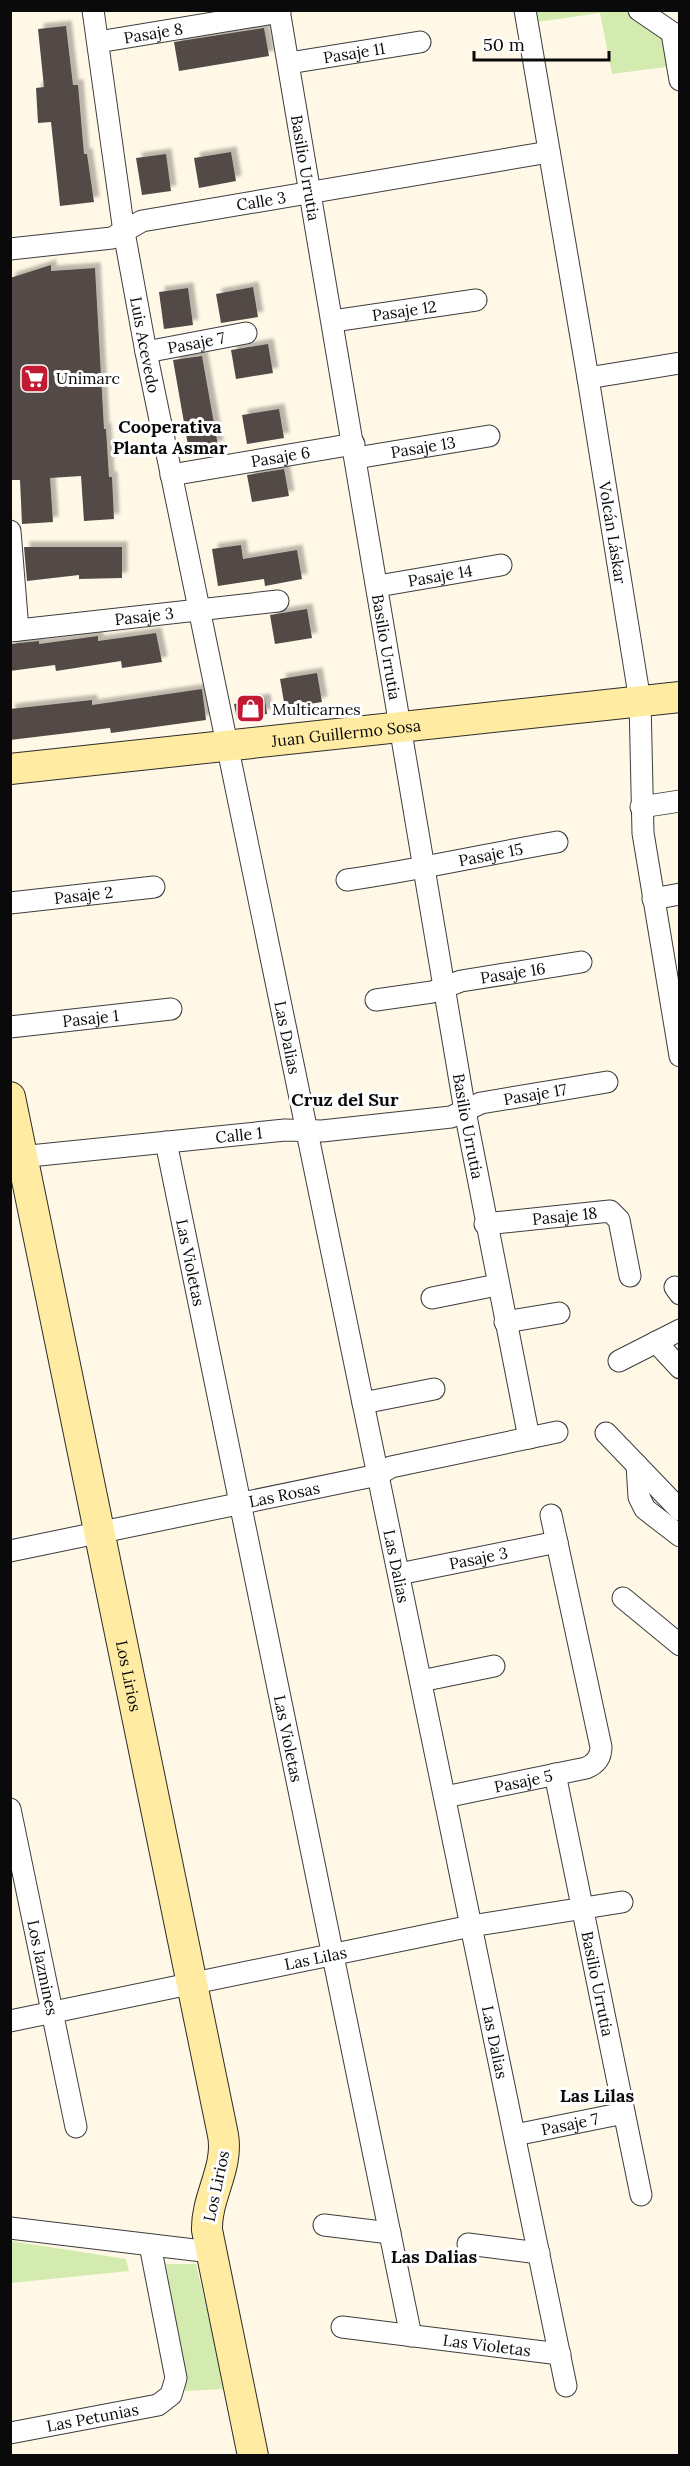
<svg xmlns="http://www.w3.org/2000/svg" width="690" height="2466" font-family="Lora,serif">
  <defs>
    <filter id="shadow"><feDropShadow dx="5.5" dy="-5.5" stdDeviation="1.5" flood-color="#0004"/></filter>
  </defs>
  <rect width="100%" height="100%" fill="#fff8e7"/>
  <g fill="#d4ebaf">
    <path d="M529,11H632L668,34L673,66L612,74L600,13L531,23Z"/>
    <path d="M11,2241L126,2259L129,2271L11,2283Z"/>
    <path d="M166,2264H196L226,2389L185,2391Z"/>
  </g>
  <g fill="#534a46" filter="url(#shadow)">
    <path d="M66,26L73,85H78L84,154H87L94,202L60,206L51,122L38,123L36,88L44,87L38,29Z"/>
    <path d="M264,28L269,56L179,71L174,42Z"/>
    <path d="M231,152L236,181L199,188L194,158Z"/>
    <path d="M166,154L171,191L142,195L136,158Z"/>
    <path d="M51,265V271L95,268L104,429H106L109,477H112L114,519L84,521L81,476L50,478L53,522L22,524L20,480H10V278Z"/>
    <path d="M253,287L258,317L221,323L216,294Z"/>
    <path d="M188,288L193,325L164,329L159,292Z"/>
    <path d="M268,344L273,373L236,379L231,350Z"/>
    <path d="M202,356L218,446L189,451L173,360Z"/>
    <path d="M279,409L284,438L247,444L242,415Z"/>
    <path d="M284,469L289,496L252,502L247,475Z"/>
    <path d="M241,545L243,559L297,550L302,579L265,586L264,579L218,586L212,549Z"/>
    <path d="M24,547H122V578L79,579V575L27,581Z"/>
    <path d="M307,609L312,638L275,644L270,615Z"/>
    <path d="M156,633L162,662L122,668L121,661L56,671L55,665L10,671V644L39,641V644L98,636V641Z"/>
    <path d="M317,673L322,702L285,708L280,679Z"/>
    <path d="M202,689L206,720L111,733L110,728L10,740V709L92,700V705Z"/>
    <path d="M265,699L267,714L237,719L234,704Z"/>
  </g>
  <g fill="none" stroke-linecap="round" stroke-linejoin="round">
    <defs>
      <g id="street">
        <path id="s1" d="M93,10L124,232L146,352L566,2386"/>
        <path id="s2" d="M279,10L465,1111L529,1438"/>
        <path id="s3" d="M525,10L588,378L640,701L643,833L680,1056"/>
        <path d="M639,10L680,38"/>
        <path d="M672,33L680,80"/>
        <path id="s4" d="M98,42L280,12"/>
        <path id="s5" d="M289,63L420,42"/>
        <path id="s6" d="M10,249L112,238L142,221L549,152"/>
        <path id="s7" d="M333,321L476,300"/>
        <path id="s8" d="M146,352L246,333"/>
        <path d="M588,378L680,363"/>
        <path id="s9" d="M356,458L489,436"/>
        <path id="s10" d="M171,475L354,444"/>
        <path d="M10,531L18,630"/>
        <path id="s11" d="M378,586L501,565"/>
        <path id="s12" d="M10,631L278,601"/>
        <path d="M641,807L680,801"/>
        <path id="s13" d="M347,880C418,870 487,854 557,842"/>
        <path d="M653,899L680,894"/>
        <path id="s14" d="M10,903L154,887"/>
        <path id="s15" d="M376,1000L432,992L461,981L581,962"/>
        <path id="s16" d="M10,1027L171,1009"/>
        <path id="s17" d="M166,1142L411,2336"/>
        <path id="s18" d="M10,1158L285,1130L322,1131L451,1117L481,1103L607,1082"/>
        <path id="s19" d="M485,1224L610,1211L619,1220L630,1276"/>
        <path d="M675,1287L680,1294"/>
        <path d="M432,1298L497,1285"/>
        <path d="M505,1322L559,1313"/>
        <path d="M656,1342L680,1368"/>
        <path d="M619,1361L680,1330"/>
        <path d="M363,1403L434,1389"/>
        <path d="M606,1433L680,1510"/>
        <path d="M637,1465L639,1497L645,1509L680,1536"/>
        <path id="s20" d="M10,1551L378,1475L391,1467L557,1432"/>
        <path id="s21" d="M399,1574L557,1542"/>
        <path d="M623,1598L680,1645"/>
        <path d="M421,1681L494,1666"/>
        <path id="s22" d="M555,1774L641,2195"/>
        <path id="s23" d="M445,1797L586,1768C596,1764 601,1757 601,1747L551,1515"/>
        <path id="s24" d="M10,1809L76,2127"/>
        <path id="s25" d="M10,2021L471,1926L622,1902"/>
        <path id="s26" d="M515,2135L624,2113"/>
        <path d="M324,2225L390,2233"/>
        <path d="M10,2228L211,2252"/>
        <path d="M468,2244L539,2253"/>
        <path id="s27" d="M342,2327L560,2354"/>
        <path id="s28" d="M10,2433L158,2405L171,2395L176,2378L150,2245"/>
      </g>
      <g id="secondary">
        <path id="s29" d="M10,769L680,697"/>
        <path id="s30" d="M10,1097L223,2135C229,2168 206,2197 207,2230L253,2456"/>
      </g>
    </defs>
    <use href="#street" stroke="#3d3d3d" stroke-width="23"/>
    <use href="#secondary" stroke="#2c2c2c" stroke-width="32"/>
    <use href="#street" stroke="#fff" stroke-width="21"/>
    <use href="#secondary" stroke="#ffeca2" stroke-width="30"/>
  </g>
  <defs>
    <symbol id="supermarket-square" viewBox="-11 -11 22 22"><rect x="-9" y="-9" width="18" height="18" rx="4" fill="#c21a32" stroke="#fff"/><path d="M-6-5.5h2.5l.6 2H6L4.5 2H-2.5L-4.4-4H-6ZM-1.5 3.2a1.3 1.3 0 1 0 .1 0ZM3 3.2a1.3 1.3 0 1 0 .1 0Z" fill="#fff"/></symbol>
    <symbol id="shop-square" viewBox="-11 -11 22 22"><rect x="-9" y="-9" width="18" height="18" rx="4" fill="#c21a32" stroke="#fff"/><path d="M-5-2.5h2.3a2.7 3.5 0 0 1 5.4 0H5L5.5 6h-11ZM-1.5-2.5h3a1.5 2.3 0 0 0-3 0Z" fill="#fff"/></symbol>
  </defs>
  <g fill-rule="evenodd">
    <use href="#supermarket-square" x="18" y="362" width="33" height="33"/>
    <use href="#shop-square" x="234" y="692" width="33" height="33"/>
  </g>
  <g text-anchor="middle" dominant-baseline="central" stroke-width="6" stroke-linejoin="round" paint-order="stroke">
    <g font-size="16" fill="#0a0a0a" stroke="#fff">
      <text stroke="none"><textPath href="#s4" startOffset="56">Pasaje 8</textPath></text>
      <text stroke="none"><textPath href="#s5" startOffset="66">Pasaje 11</textPath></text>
      <text stroke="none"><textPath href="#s2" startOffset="160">Basilio Urrutia</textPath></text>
      <text stroke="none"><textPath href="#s6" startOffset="258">Calle 3</textPath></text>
      <text stroke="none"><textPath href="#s7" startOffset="72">Pasaje 12</textPath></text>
      <text stroke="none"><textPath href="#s8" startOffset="51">Pasaje 7</textPath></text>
      <text stroke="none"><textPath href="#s1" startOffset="339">Luis Acevedo</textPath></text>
      <text stroke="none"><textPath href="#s9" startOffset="68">Pasaje 13</textPath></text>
      <text stroke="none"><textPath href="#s10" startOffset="111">Pasaje 6</textPath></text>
      <text stroke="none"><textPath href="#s3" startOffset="530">Volcán Láskar</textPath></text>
      <text stroke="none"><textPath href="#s11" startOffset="63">Pasaje 14</textPath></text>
      <text stroke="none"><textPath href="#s12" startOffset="135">Pasaje 3</textPath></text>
      <text stroke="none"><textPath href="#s2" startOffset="646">Basilio Urrutia</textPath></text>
      <text stroke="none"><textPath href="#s29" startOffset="338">Juan Guillermo Sosa</textPath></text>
      <text stroke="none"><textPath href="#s13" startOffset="146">Pasaje 15</textPath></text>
      <text stroke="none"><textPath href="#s14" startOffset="74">Pasaje 2</textPath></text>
      <text stroke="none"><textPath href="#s15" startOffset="140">Pasaje 16</textPath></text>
      <text stroke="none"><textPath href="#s16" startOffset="81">Pasaje 1</textPath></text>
      <text stroke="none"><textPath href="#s1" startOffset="1046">Las Dalias</textPath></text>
      <text stroke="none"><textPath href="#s18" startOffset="531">Pasaje 17</textPath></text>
      <text stroke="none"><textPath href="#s2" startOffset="1132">Basilio Urrutia</textPath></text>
      <text stroke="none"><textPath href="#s18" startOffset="230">Calle 1</textPath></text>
      <text stroke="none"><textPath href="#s19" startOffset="80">Pasaje 18</textPath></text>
      <text stroke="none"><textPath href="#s17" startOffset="123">Las Violetas</textPath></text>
      <text stroke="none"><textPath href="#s20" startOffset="280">Las Rosas</textPath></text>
      <text stroke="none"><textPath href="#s21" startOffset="81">Pasaje 3</textPath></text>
      <text stroke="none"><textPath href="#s1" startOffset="1586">Las Dalias</textPath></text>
      <text stroke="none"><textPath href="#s30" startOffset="591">Los Lirios</textPath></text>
      <text stroke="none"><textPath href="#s17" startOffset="609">Las Violetas</textPath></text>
      <text stroke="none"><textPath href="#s23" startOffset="80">Pasaje 5</textPath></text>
      <text stroke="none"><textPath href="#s25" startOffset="312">Las Lilas</textPath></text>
      <text stroke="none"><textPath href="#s24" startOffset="162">Los Jazmines</textPath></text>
      <text stroke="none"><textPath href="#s22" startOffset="214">Basilio Urrutia</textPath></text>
      <text stroke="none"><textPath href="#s1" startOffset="2072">Las Dalias</textPath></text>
      <text stroke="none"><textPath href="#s26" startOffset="56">Pasaje 7</textPath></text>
      <text transform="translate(216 2186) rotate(-78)">Los Lirios</text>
      <text stroke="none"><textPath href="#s27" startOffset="146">Las Violetas</textPath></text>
      <text stroke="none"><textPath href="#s28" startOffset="84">Las Petunias</textPath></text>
    </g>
    <g font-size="16" fill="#0a0a0a" stroke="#fff" text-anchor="start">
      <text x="56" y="378">Unimarc</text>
      <text x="272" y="709">Multicarnes</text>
    </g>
    <g font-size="18" font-weight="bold" fill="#0a0a0a" stroke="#fff">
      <text x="170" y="426">Cooperativa<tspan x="170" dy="21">Planta Asmar</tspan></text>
      <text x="345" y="1099">Cruz del Sur</text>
      <text x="597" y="2095">Las Lilas</text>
      <text x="434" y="2256">Las Dalias</text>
    </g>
  </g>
  <rect width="690" height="2466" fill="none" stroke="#0a0a0a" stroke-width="24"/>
  <path d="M474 51v9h135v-9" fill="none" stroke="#0a0a0a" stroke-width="3"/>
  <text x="483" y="51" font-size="18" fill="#0a0a0a" stroke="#ffffff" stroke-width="4.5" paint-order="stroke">50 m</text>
</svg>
